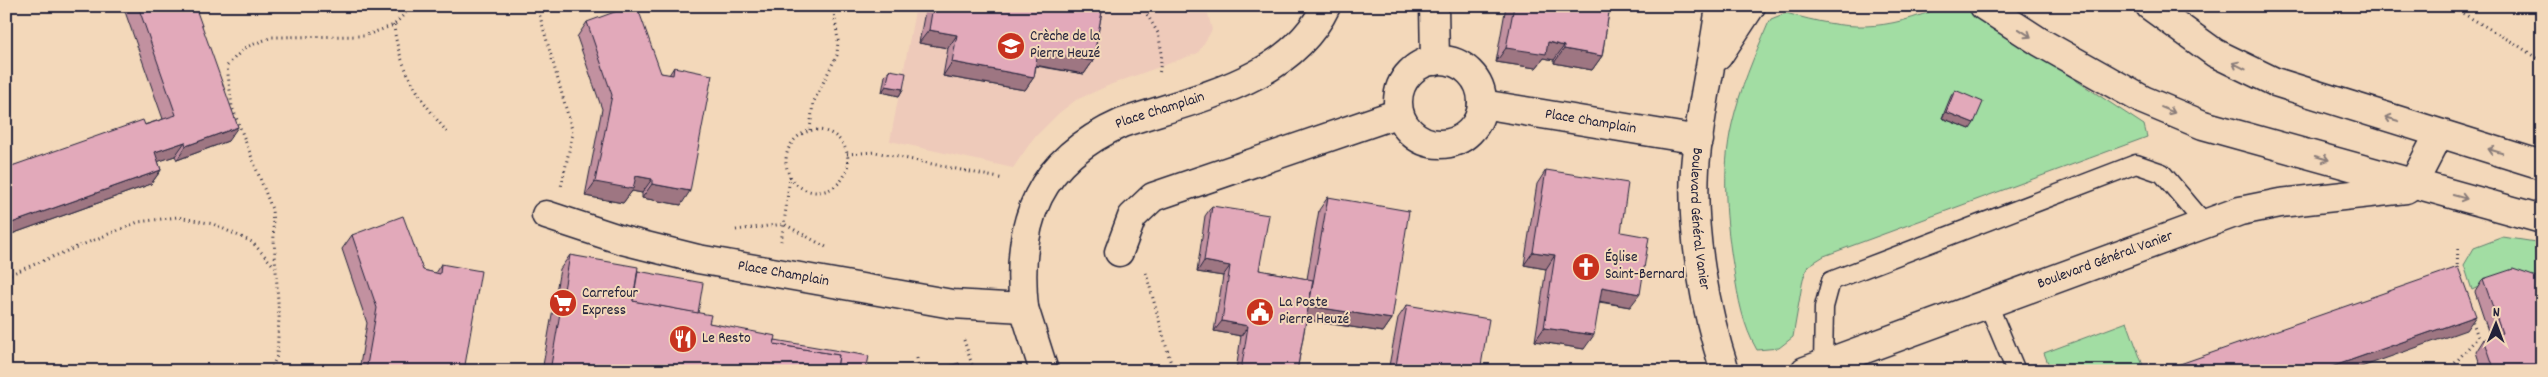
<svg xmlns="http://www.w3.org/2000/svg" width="2548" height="377" font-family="Dekko,sans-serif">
  <rect width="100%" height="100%" fill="#f3d8ba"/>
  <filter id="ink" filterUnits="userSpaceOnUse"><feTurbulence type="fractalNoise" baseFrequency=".02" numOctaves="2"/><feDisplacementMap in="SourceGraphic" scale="10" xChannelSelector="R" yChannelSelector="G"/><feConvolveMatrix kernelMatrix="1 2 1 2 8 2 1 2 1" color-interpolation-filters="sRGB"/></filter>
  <g filter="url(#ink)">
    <path fill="#eecaba" d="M916,6H1206L1212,30L1198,53L1112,84L1076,100L1059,113L1033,139L1013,168L890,141Z"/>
    <g fill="#a2dda3" stroke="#62806f">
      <path d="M1944,6H1963L2144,125L2147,137L1824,256L1808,266L1803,279L1793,337L1779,348L1757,350C1743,326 1738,298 1734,271C1726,223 1721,171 1732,124C1740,89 1754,57 1768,24L1771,19L1786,13C1849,31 1883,32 1944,6Z"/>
      <path d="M2503,237L2542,243V289L2500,277L2472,290L2464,265L2474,248Z"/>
      <path d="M2127,322L2145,371H2051L2044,353Z"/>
    </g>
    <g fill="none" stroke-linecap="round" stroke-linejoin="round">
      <defs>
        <g id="service">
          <path d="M1988,304L2016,371"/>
          <path d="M1823,364L1824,307L1831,281L2136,164L2162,173L2205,224"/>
        </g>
        <path id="pedestrian" d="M1024,308L1044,371"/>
        <g id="minor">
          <path d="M1434,6L1435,61"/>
          <path id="s1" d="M1720,6C1713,60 1699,113 1695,168C1691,233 1705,309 1725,371"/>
          <path d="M1718,56L1751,6"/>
          <circle cx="1440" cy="102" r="42"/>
          <path id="s2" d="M1482,104L1699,140"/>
          <path id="s3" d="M546,215L622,240L698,259L952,304L1024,308C1015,220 1039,160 1122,123C1195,98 1290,82 1326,6"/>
          <path d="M1119,252L1132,217L1153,197L1399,113"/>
          <path id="s4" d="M1805,371L2240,211L2280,203L2406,189L2413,184L2439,134"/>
        </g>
        <g id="tertiary">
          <path d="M1984,6L2040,42L2143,100L2203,125L2542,219"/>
          <path d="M2150,6L2215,53L2275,82L2542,165"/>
        </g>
      </defs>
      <use href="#service" stroke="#22223b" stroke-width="21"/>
      <use href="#pedestrian" stroke="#22223b" stroke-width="31"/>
      <use href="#minor" stroke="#22223b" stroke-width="31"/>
      <use href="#tertiary" stroke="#22223b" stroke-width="31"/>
      <g stroke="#22223b" stroke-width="3" stroke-dasharray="1 4" stroke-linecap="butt">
        <path d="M537,6L573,133L561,187"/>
        <path d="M1142,6L1158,33L1162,53L1159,76"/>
        <path d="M2450,6L2519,46L2542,62"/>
        <path d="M394,25C397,65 422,103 448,133"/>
        <path d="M810,130L813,103L837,55L838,40L833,6"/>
        <circle cx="817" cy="161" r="31"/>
        <path d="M847,154L875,152L1004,179"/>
        <path d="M790,176L784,224L826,247"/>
        <path d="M736,230L784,224L781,241"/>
        <path d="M2457,270L2458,246"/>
        <path d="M1146,273L1173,371"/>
        <path d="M6,276L138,222L178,217L213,224L252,242L274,266"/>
        <path d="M964,340L974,371"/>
        <path d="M917,358L919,371"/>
        <path d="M2455,363L2478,337L2471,317"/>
        <path d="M270,371L277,356L279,317L272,209L232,107L227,66L244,48L272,37L364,36L394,25L412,6"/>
      </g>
      <use href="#service" stroke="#f3d8ba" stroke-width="18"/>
      <use href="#pedestrian" stroke="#f3d8ba" stroke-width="28"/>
      <use href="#minor" stroke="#f3d8ba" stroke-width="28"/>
      <use href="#tertiary" stroke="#f3d8ba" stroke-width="28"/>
    </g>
    <g fill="#c291a0" stroke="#22223b">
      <path d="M123,6H195L228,141L177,160L175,156L158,161L161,170L151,184L6,236V168L163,119Z"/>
      <path d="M926,6H1103L1093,61L1084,74L1036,66L1034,77L1025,90L943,76L948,48L919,43Z"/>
      <path d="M1506,6H1610L1602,56L1592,70L1554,63V60L1544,58L1536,68L1496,62Z"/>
      <path d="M587,22L661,73L669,75L674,67L681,205L642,198V193L632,191L623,203L585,196L602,109L577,37Z"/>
      <path d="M890,70L903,89L899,96L882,92L885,76Z"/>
      <path d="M1955,90L1970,129L1942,118L1951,96Z"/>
      <path d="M1546,170L1621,232L1630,307L1599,302L1584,349L1535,341L1546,269L1524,265L1537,184Z"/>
      <path d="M1328,197L1392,319L1383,332L1306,320L1297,371H1236L1241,336L1214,331L1223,276L1197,272L1205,216L1212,206L1259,270L1307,279L1319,210Z"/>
      <path d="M352,235L423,270L435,273L441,264L464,371H359L367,323L342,249Z"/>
      <path d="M570,255L638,271L698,313L709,323L775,340L866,371H542L560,269Z"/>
      <path d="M2483,279H2542V371H2482L2476,352L2484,339L2490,337L2475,292Z"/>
      <path d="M1407,305L1480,371H1388L1398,318Z"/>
      <path d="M949,366L962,371H945Z"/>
    </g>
    <g fill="#9e7682" stroke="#22223b">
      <path d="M929,30L957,35L948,48L919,43Z"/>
      <path d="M1548,42L1564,46L1554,60L1544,58L1536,68L1496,62L1506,48Z"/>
      <path d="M1564,49L1602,56L1592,70L1554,63Z"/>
      <path d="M1038,51L1093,61L1084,74L1029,64Z"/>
      <path d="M952,62L1034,77L1025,90L943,76Z"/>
      <path d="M886,86L903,89L899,96L882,92Z"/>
      <path d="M1946,112L1974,123L1970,129L1942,118Z"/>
      <path d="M238,127L228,141L177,160L186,146Z"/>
      <path d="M185,142L175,156L145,166L155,152Z"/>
      <path d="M161,170L151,184L6,236V225Z"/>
      <path d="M636,176L652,179L642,193L632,191L623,203L585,196L595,182Z"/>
      <path d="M652,184L690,191L681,205L642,198Z"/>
      <path d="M1533,252L1555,255L1546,269L1524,265Z"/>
      <path d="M1204,261L1230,266L1223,276L1197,272Z"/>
      <path d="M1602,287L1640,294L1630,307L1593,300Z"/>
      <path d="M1309,306L1392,319L1383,332L1301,319Z"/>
      <path d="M2476,316L2466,330L2350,371H2320Z"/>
      <path d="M1222,321L1248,326L1241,336L1214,331Z"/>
      <path d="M1544,328L1594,335L1584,349L1535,341Z"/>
    </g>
    <g fill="#e2a9ba" stroke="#22223b">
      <path d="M138,6H195L238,127L186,146L185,142L155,152L161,170L6,225V168L143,120L145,125L176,115Z"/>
      <path d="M631,6H637L661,73L673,75L674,67L712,75L690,191L652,184V179L636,176L633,189L595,182L612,95L587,22Z"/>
      <path d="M933,6H1103L1093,61L1038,51L1034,77L952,62L957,35L929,30Z"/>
      <path d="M1514,6H1610L1602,56L1564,49V46L1548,42L1546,54L1506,48Z"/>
      <path d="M890,70L906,73L903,89L886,86Z"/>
      <path d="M1955,90L1983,102L1974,123L1946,112Z"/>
      <path d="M1546,170L1628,183L1621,232L1649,237L1640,294L1602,287L1594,335L1544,328L1555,255L1533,252Z"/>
      <path d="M1328,197L1409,211L1392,319L1309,306Z"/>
      <path d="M1212,206L1269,215L1259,270L1313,280L1297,371H1241L1248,326L1222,321L1230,266L1204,261Z"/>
      <path d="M403,216L423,270L440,274L441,264L481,271L464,371H366L377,308L352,235Z"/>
      <path d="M570,255L638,267L633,301L711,315L709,323L776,336L774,344L839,355L837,371H550Z"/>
      <path d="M2458,267L2476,316L2320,371H2160Z"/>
      <path d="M2513,269L2542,279V318L2538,320L2537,321L2542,335V371H2495L2484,339L2502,333L2483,279Z"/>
      <path d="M638,271L703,283L698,313L633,301Z"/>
      <path d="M1407,305L1489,319L1480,371H1395Z"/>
      <path d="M2542,318V330L2538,320Z"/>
      <path d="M775,340L869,356L866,371H837L839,355L774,344Z"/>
      <path d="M959,363L962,371H950L949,366Z"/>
    </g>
    <defs><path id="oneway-shaft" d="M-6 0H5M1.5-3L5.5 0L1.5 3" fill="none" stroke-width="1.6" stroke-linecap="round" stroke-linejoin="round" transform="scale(1.25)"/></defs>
    <g stroke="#8a7d7a">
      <use href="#oneway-shaft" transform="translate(2025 33) rotate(33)"/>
      <use href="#oneway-shaft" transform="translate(2239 66) rotate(-153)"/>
      <use href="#oneway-shaft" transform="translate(2168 110) rotate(23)"/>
      <use href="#oneway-shaft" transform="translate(2392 119) rotate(-163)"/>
      <use href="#oneway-shaft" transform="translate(2495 151) rotate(-163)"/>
      <use href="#oneway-shaft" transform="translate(2322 158) rotate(16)"/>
      <use href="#oneway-shaft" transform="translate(2460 197) rotate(15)"/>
    </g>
  </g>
  <defs>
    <symbol id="school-disc" viewBox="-11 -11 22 22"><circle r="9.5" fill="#c8321e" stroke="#f3d8ba"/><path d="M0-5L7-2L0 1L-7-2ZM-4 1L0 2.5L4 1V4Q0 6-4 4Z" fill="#fff"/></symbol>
    <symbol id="church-disc" viewBox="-11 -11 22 22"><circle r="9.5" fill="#c8321e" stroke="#f3d8ba"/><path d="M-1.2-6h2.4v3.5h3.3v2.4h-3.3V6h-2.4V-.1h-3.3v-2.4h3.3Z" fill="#fff"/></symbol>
    <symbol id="supermarket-disc" viewBox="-11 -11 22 22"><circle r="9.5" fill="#c8321e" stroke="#f3d8ba"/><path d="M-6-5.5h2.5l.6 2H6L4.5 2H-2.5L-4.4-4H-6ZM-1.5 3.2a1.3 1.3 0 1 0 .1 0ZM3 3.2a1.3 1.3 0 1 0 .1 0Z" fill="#fff"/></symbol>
    <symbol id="civic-disc" viewBox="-11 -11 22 22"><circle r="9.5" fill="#c8321e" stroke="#f3d8ba"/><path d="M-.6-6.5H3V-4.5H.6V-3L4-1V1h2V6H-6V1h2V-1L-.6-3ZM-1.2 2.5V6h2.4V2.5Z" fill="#fff"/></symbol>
    <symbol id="restaurant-disc" viewBox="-11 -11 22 22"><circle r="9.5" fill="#c8321e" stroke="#f3d8ba"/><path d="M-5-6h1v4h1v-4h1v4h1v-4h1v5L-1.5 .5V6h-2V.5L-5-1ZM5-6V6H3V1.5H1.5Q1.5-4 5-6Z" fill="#fff"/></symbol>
  </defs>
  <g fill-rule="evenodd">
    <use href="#school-disc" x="995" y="30" width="32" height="32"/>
    <use href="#church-disc" x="1570" y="251" width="32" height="32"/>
    <use href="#supermarket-disc" x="547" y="287" width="32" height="32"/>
    <use href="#civic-disc" x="1244" y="296" width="32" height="32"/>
    <use href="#restaurant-disc" x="667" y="323" width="32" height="32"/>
  </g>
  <g text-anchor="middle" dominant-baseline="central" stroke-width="4" stroke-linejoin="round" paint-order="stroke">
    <g font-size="15" fill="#22223b" stroke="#f3d8ba" text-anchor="start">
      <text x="1030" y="37">Crèche de la<tspan x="1030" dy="17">Pierre Heuzé</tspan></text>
      <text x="1605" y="258">Église<tspan x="1605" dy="17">Saint-Bernard</tspan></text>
      <text x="582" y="294">Carrefour<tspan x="582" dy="17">Express</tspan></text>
      <text x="1279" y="303">La Poste<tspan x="1279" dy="17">Pierre Heuzé</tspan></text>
      <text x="702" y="339">Le Resto</text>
    </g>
    <g font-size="15" fill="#22223b" stroke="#f3d8ba">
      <text stroke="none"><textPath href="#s3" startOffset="756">Place Champlain</textPath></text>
      <text stroke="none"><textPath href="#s2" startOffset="110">Place Champlain</textPath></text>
      <text stroke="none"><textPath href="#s1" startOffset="215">Boulevard Général Vanier</textPath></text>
      <text stroke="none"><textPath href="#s4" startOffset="320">Boulevard Général Vanier</textPath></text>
      <text stroke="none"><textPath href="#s3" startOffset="245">Place Champlain</textPath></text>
    </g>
  </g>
  <rect width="2548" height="377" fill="none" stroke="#f3d8ba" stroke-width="25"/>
  <rect x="12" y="12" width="2523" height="352" fill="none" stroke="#22223b" stroke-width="2" filter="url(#ink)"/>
  <g transform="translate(2496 324) rotate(1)" stroke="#f3d8ba" stroke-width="4" paint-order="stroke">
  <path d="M0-4L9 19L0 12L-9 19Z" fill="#22223b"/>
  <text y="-8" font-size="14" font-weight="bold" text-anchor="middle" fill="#22223b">N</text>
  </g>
</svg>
